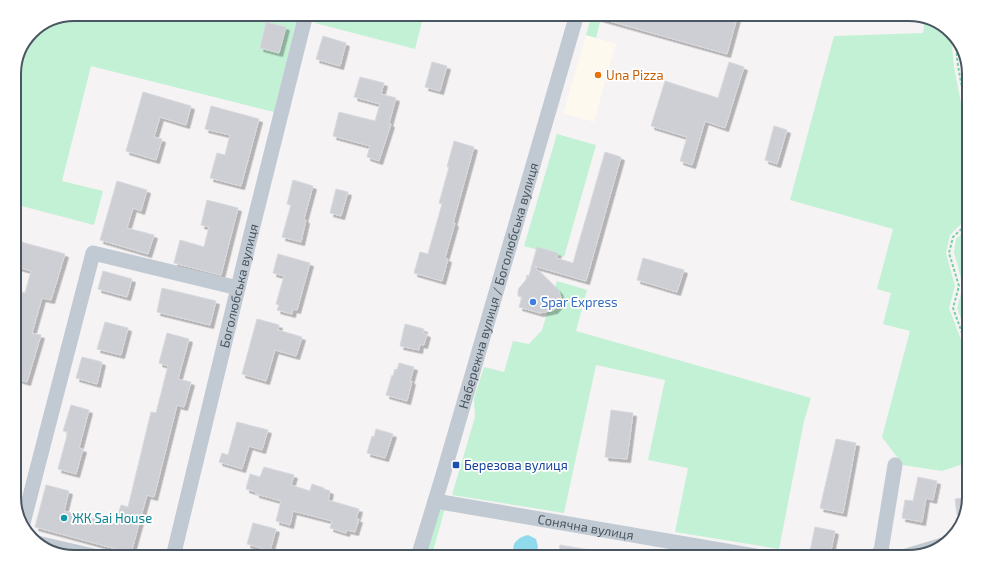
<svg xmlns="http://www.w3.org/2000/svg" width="983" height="571" font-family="'Exo 2',sans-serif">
  <defs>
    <filter id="shadow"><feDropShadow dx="3.5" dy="3.5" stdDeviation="0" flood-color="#0004"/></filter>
  </defs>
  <rect width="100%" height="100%" fill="#f5f3f3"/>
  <path fill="#fdf9ef" d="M586,35L616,44L594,122L563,113Z"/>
  <g fill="#c3f1d5">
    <path d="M74,14H298L274,112L91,66L62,181L103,191L94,225L14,204V70L32,31Z"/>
    <path d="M318,14H424L415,49L315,23Z"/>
    <path d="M592,14H602L596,38L586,35Z"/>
    <path d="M925,18L939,22L951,34L954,67L969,143V216L950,235L946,253L955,286L949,308L969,361V462L942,471L903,465L882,437L910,331L883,324L891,293L877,289L893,229L790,200L834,36L923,33Z"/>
    <path d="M959,42L961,44L969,70V106L961,66Z"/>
    <path d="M557,134L596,145L564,257L524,246Z"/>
    <path d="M969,227V340L957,308L963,286L954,252L956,239Z"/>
    <path d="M557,281L587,290L576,331L811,398L804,421L779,549L675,532L688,468L648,460L665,380L596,365L564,513L452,495L475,417L474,398L484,367L504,372L513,341L529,344L542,330Z"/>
    <path d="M445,508L432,555L427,551L438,513L441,510Z"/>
  </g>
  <path fill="#90daee" d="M528,535L536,539L538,547L535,557H518C507,547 517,537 528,535Z"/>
  <g fill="#cdcfd5" stroke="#d7d9de" filter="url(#shadow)">
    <path d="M596,14H738L727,54L595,17Z"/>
    <path d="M266,22L286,27L279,53L260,48Z"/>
    <path d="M323,36L346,43L340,66L316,59Z"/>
    <path d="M432,62L447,66L440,91L425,87Z"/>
    <path d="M729,62L744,67L725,128L705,121L692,165L680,161L687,137L651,126L665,81L718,98Z"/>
    <path d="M360,77L384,83L381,94L396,98L389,123L391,124L379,161L367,157L370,146L333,136L339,112L375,121L380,104L354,97Z"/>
    <path d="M143,92L191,106L186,125L160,117L154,137L162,139L156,160L126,151Z"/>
    <path d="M211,106L259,119L241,186L210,178L217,153L225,155L230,135L205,129Z"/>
    <path d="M774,126L787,130L777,164L765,160Z"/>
    <path d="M454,141L474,147L453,223H455L445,258L448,259L442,281L414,273L420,252L428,254L442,204L439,203L449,167H447Z"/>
    <path d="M605,152L621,157L586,281L534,266L559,291L561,298L559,305L554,310L540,313L519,307L522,297L518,296V291L519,288L526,280L527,275L529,276L537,247L558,253L556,258L573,263Z"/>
    <path d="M293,180L313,186L304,219L306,220L301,242L282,237L291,205L287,204Z"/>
    <path d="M117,181L147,190L141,211L133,208L127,228L154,235L148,254L100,240Z"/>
    <path d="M336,189L348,192L341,216L330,213Z"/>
    <path d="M207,200L238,208L221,275L174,263L180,240L204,247L209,227L201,225Z"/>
    <path d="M14,240L65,254L51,300L42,298L32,333L41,335L27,382L14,378V290L25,293L31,271L14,266Z"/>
    <path d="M278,254L310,263L297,310L293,309L292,314L277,310L279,305L276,304L284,276L273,273Z"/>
    <path d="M643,258L684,270L677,292L637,280Z"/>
    <path d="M103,271L132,279L127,297L98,289Z"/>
    <path d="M162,288L216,301L210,325L157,312Z"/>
    <path d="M257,319L279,325L278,330L302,337L296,356L275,350L266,381L242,374Z"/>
    <path d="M105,322L128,328L121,355L97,349Z"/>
    <path d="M405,324L424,329L423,333L427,334L424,345L420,344L419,350L400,346Z"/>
    <path d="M167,333L189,339L178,379L191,382L184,407L177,405L154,497L147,495L131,553L35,527L46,485L69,491L64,511L115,524L121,505L128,507L151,412L156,413L168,366L159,363Z"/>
    <path d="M82,357L102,362L97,384L76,378Z"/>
    <path d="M399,363L414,367L410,381H412L407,401L386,395L392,375L393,376L395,369L397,370Z"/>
    <path d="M71,405L89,410L79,448L83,449L76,474L58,469L68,432L63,431Z"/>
    <path d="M611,410L633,413L627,459L605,457Z"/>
    <path d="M237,422L268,430L262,450L249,446L242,469L219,462L222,453L228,455Z"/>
    <path d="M376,429L393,434L385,458L367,453L372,436L374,437Z"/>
    <path d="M836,439L856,443L843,513L820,508Z"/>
    <path d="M264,467L294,475L291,485L310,491L312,484L324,488V489L330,491L328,500L359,509L356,519H359L355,532L347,530L346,533L330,528L332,521L293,511L290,525L276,521L281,501L256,494V492L246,489L250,474L260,477Z"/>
    <path d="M918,477L937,481L933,500L926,498L922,522L902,518L905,500L913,501Z"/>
    <path d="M969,497L964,514L957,515L955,499Z"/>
    <path d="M253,523L276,529L270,551L247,544Z"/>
    <path d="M815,527L835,531L830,555L810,551Z"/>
    <path d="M560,545L602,552V557H558Z"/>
  </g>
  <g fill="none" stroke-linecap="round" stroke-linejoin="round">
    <g stroke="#7ad0a6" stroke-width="2" stroke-dasharray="3 2" stroke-linecap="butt">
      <path d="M955,38L958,66L969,125"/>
      <path d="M969,222L953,237L949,253L959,286L953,308L969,352"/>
    </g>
    <g stroke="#c1cad2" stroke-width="15">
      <path id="s1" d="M435,501L761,557"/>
      <path d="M22,527L93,253L238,288"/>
      <path d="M37,543L98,557"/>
      <path id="s2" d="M173,557L251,234L306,14"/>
      <path id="s3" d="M418,557L443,475L577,14"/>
      <path d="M875,557L881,551L895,465"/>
      <path d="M903,557L943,545"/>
    </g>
  </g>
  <circle fill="#e8710a" stroke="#fff" stroke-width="1.5" cx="598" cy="75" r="4"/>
  <circle fill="#3f7fe0" stroke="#fff" stroke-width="1.5" cx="533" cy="302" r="4"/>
  <rect fill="#1a4fb4" stroke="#fff" stroke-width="1.5" x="452" y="461" width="8" height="8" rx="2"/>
  <circle fill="#0f9aa8" stroke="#fff" stroke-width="1.5" cx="64" cy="518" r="4"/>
  <g text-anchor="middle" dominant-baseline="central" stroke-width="3.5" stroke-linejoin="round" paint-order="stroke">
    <g font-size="13" fill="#c56008" stroke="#fff" text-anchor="start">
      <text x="606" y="75">Una Pizza</text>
    </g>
    <g font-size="13" fill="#4a5661" stroke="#fff">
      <text stroke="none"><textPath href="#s2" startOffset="279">Боголюбська вулиця</textPath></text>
      <text stroke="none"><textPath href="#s3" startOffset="283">Набережна вулиця / Боголюбська вулиця</textPath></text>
      <text stroke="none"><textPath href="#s1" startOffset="153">Сонячна вулиця</textPath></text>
    </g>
    <g font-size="13" fill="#366cbe" stroke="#fff" text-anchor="start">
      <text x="541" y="302">Spar Express</text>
    </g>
    <g font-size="13" fill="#164399" stroke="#fff" text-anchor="start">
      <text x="464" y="465">Березова вулиця</text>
    </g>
    <g font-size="13" fill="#0d838f" stroke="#fff" text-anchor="start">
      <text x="72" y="518">ЖК Sai House</text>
    </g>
  </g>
  <path d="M0 0H983V571H0ZM74 21H909A53 53 0 0 1 962 74V497A53 53 0 0 1 909 550H74A53 53 0 0 1 21 497V74A53 53 0 0 1 74 21Z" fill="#fff" fill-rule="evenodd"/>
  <path fill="none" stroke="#4a5661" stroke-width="2" d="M74 21H909A53 53 0 0 1 962 74V497A53 53 0 0 1 909 550H74A53 53 0 0 1 21 497V74A53 53 0 0 1 74 21Z"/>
</svg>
